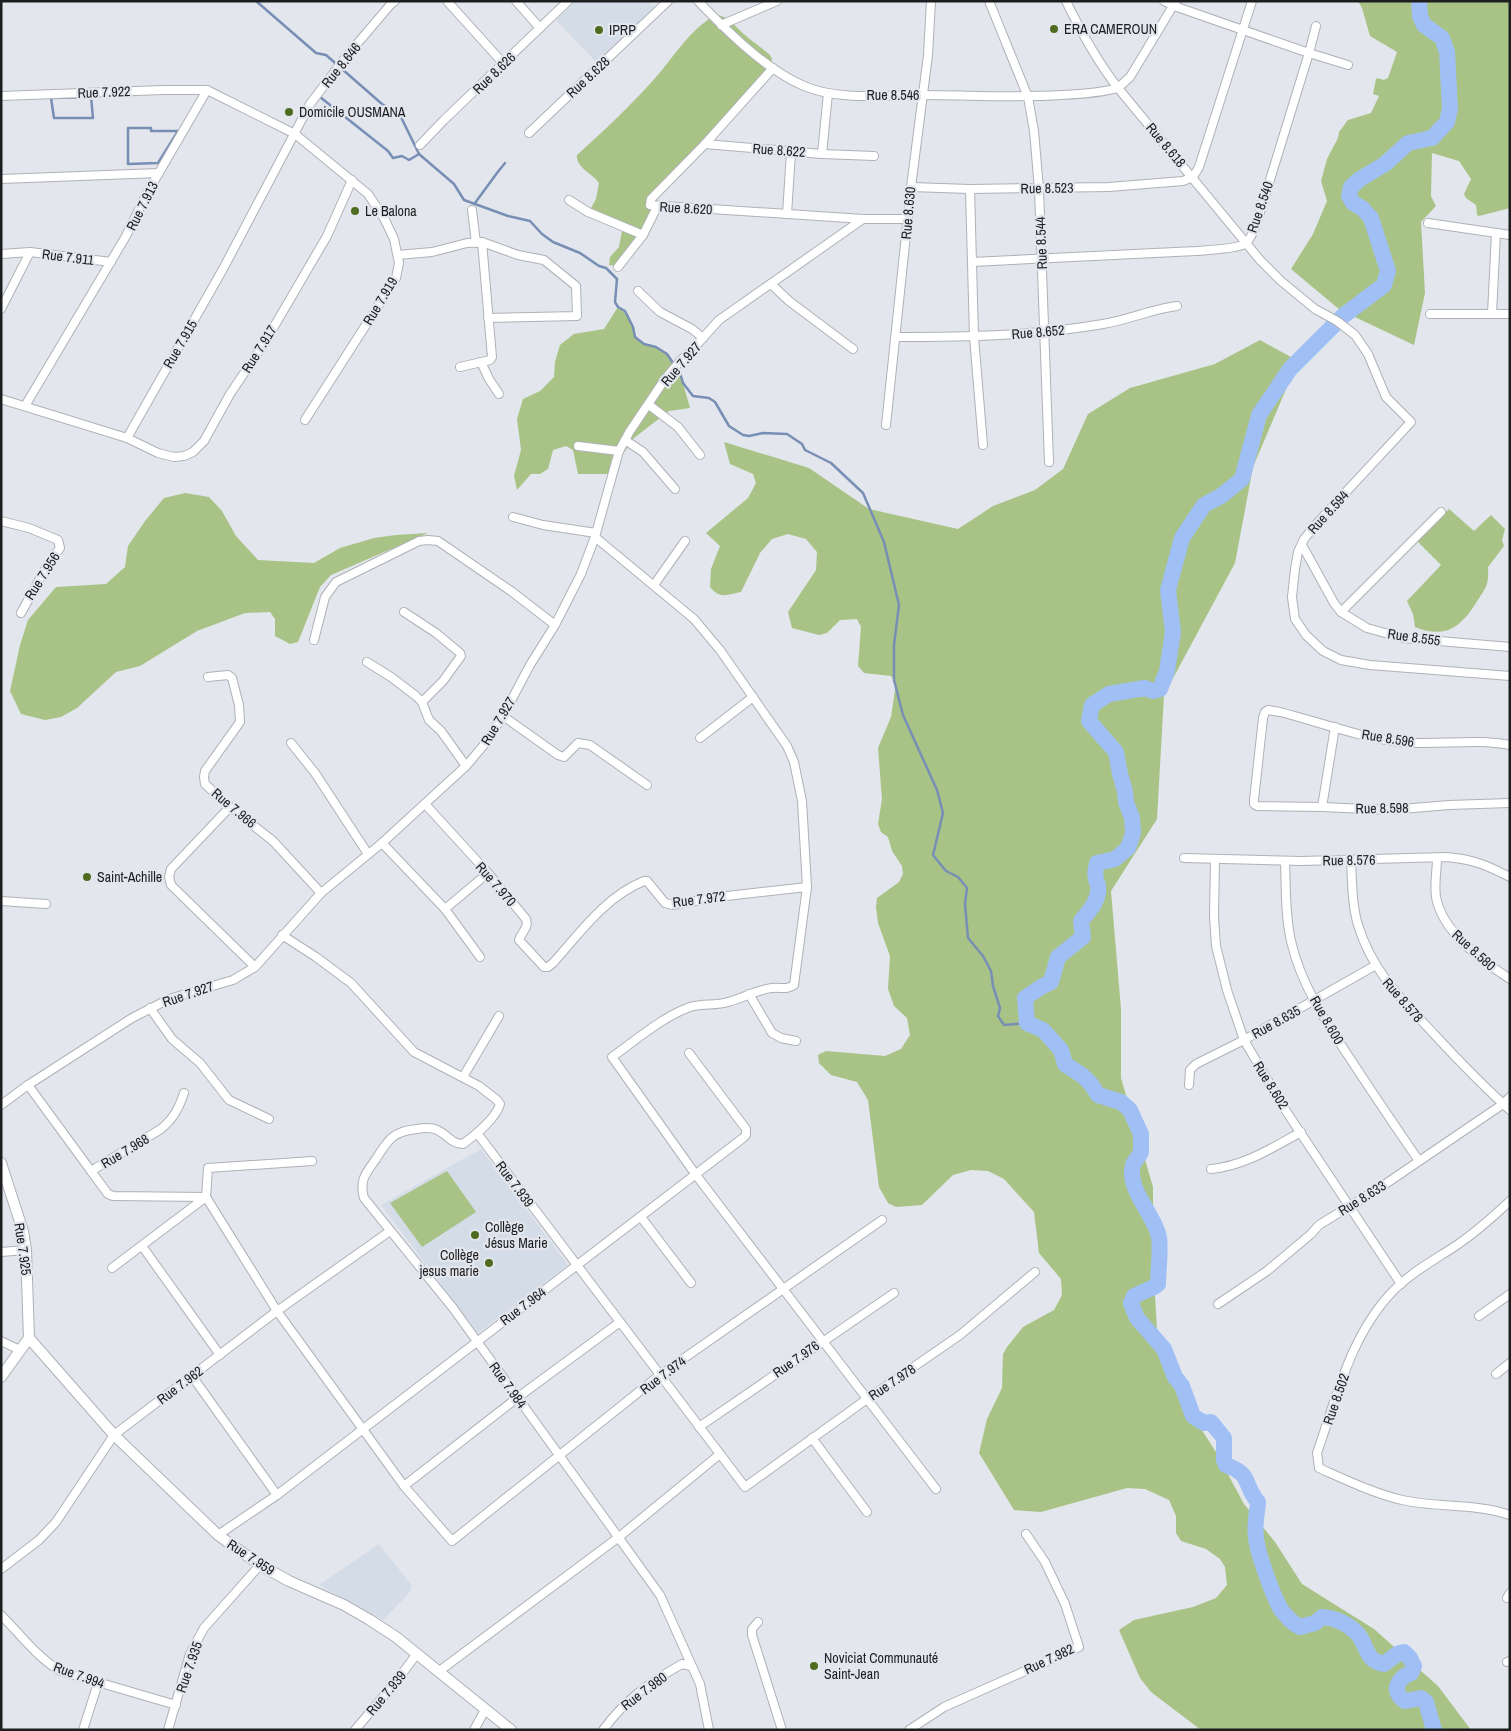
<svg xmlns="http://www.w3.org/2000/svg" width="1511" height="1731" font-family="'Archivo Narrow',sans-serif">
  <rect width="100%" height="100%" fill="#e3e6ec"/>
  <g fill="#d4dce8">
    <path d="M575,1H649L655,8L597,63L556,20Z"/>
    <path d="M481,1149L568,1265L478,1333L381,1205Z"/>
    <path d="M379,1544L412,1586L409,1593L383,1620L319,1585Z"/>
  </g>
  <g fill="#a8c385">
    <path d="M1358,1H1510V208L1479,216L1477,215L1476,205L1466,198L1464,194L1471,179L1459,161L1432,153L1431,196L1436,206L1421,222L1425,293L1414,345L1340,310L1291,269L1313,234L1327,201L1321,181L1327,159L1338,138L1339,132L1348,120L1371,113L1379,96L1373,94L1376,79L1377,78L1384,80L1388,78L1397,52L1370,36L1362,8Z"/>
    <path d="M716,15C729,16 736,28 745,35C753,42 762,48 770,55L772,59L770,72L661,191L654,204V216L644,224L637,244L617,266L609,265L610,257L619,247L622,231L620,224L590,210L596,199L599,183C593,174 575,167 577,155C605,130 632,104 657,76C675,55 691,28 716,15Z"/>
    <path d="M618,307C628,313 633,326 635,337L644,344L656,347L667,354L680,373L690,408L669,411L634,438L609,474H578L573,450L566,446L553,450L548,469L540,474H531L517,490L514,476L521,450L517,419L523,399L540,391L554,377L555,362L560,345L574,334L604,329Z"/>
    <path d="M1260,340L1298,361L1253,467L1235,563L1164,695L1157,819L1111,891L1121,1009V1078L1153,1187V1264L1157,1329L1176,1390L1216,1452L1244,1504L1275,1542L1302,1584L1374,1629L1438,1686L1471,1730H1201L1151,1692L1140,1678L1119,1630L1134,1620L1193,1607L1216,1598L1227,1585L1225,1567L1220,1559L1206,1549L1181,1541L1176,1533V1516L1169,1500L1145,1489L1127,1488L1041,1512L1014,1510L979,1453L987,1419L1002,1388L1003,1354L1007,1347L1023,1327L1054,1310L1062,1295L1061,1279L1039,1253L1034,1212L1004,1179L988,1171L971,1170L953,1175L922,1205L896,1207L888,1203L879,1187L868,1100L857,1082L831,1075L819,1063L818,1055L826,1051L885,1056L901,1049L910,1035L907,1018L894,1006L888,989L890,956L878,923L876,907L877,898L899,882L903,874L902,866L892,851L888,837L881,832L878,824L882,799L878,748L891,717L896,683L891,676L864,673L858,666L861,627L857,619L840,620L827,633L819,635L792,628L788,612L816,570L817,552L806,539L788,534L772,539L760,553L741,592C727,595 720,599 710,587L711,569L720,546L706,533L748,498L756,483L753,474L730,464L724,442L809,468L869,509L958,529L993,506L1035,490L1063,469L1088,414L1130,388L1215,364Z"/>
    <path d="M185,493L209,497L222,511L236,536L258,560L314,563L340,548L374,538L396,535L428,533L331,575L320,587L298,642L290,644L275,636V619L270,612L245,613L197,631L140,666L116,672L77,708L61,717L45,720L21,714L10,691L20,645L28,620L56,587L106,584L125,567L128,546L145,521L164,498Z"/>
    <path d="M1449,509L1474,531L1491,515L1505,529L1502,540L1504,546L1488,567C1489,586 1486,587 1476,603C1460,628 1445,639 1415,627L1413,614L1407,601L1441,565L1417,541Z"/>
    <path d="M447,1171L476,1212L422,1247L390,1203Z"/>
  </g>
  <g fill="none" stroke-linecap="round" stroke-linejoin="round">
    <g stroke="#788fb5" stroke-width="2.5">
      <path d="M256,1L316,53L326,55L382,104L399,113L419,154L454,184L464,200L508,216L530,221L542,234L553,242L580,253L599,266L606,268L617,279L615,302L618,307L625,311L633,327L635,337L644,344L656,347L667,354L680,373L683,383L693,396L709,398L715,402L729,426L743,435L749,436L763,433L787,434L802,444L805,450L831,463L863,493L884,542L899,605L894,645V680L903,715L937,790L943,813L933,855L946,871L958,877L967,888L965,904L968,938L983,956L991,971L993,986L1000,1008L998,1016L1004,1025L1027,1023"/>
      <path d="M91,97L93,118H54L51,98Z"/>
      <path d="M320,97L388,151L393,158L402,156L409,160L419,154"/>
      <path d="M128,128H151V131H178L158,163L128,164Z"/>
      <path d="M475,203L497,173L505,163"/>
    </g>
    <path stroke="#a0c0f5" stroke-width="16" d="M1419,1L1420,16L1424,25L1442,38L1447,52L1450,109L1447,122L1432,138L1408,143L1385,164L1360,179L1351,187L1349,196L1353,203L1362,208L1371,218L1380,246L1388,271L1384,285L1343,316L1290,369L1259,415L1242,479L1221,496L1204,505L1182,538L1168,590L1173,632L1167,671L1160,689L1153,691L1145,688L1109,694L1092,705L1089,721L1116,752L1120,774L1125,791L1126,802L1132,818L1133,833L1128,848L1115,859L1097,863C1094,876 1095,875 1098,886C1100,900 1089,911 1081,921L1083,937L1058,957L1051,982L1041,987L1025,998L1027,1023L1043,1030L1061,1050L1065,1064L1083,1076L1091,1084L1098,1095L1121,1102L1130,1110L1141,1134V1152C1139,1157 1134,1161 1133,1165C1126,1189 1155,1215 1159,1237C1161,1252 1158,1269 1158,1284L1154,1287L1134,1296L1131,1303L1137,1318L1164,1349L1175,1377L1182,1386L1193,1416L1204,1423L1211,1422L1224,1438V1460L1226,1465C1253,1475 1242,1483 1258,1502C1257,1514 1254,1525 1256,1537C1257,1552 1274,1599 1282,1611C1288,1618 1292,1623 1300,1627L1315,1623L1322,1617C1335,1618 1347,1623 1357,1633C1368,1645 1364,1660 1384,1664L1397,1654L1404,1652L1410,1658L1414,1666L1411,1673C1398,1678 1390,1691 1405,1701L1421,1698L1426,1702L1434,1730"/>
    <defs>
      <g id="minor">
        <path d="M447,1L503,63"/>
        <path d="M516,1L540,28"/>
        <path d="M698,1C727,31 766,70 804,86C839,101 885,95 921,95C968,95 1015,98 1062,95C1081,94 1100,93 1118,88C1097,61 1081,32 1066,1"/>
        <path d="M989,1L1028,97L1034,131L1039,189L1049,462"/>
        <path d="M1176,1L1130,77L1118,88L1260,260L1281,281L1315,309L1337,321L1355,335L1368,354L1386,397L1411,422L1319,521L1304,539L1298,552L1295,569L1292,597L1295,619L1306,635L1323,651L1341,660L1370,665L1510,676"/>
        <path d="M721,25L777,1"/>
        <path d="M1316,26L1309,53L1348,65"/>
        <path d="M773,68L705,144L651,199L650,205L863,219H908"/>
        <path d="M1,96L163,90H207"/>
        <path d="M529,133L668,1"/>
        <path d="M705,144L822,154L828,93"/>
        <path d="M420,145L444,120L568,1"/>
        <path d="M822,154L874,156"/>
        <path d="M1,179L159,173"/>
        <path d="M911,187L970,189"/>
        <path d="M569,200L588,212L643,235"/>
        <path d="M472,210L476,243"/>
        <path d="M787,214L791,152"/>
        <path d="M1428,223L1510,235"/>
        <path d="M1,254L30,252"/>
        <path d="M398,255L432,252L467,243L482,242L518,255L544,260L576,286L577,316L488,318"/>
        <path d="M972,262L1196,251C1207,250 1236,249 1245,244C1251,240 1254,229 1257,222L1309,53L1174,6L1164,1"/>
        <path d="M618,267L643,235L657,207"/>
        <path d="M771,284L789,301L853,349"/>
        <path d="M638,291L660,312L692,329L703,338"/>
        <path d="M1,309L30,252L111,262"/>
        <path d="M1430,314H1510"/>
        <path d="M1492,314L1496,233"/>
        <path d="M895,337C965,337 1034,336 1103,324C1128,320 1152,309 1177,306"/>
        <path d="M481,362L489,379L499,394"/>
        <path d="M460,367L490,360L492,357L482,242"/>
        <path d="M1,399L127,438L223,269L310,104L345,58L391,4L395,1"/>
        <path d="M649,405L678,427L700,455"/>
        <path d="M25,406L126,236L146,195L207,90L295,134L368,194L384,218L394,239L399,263L396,278L305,420"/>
        <path d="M886,425L911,187L928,55L931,1"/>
        <path d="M127,438L158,453L174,457L184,456L193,452L204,441L230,394L265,342L327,236L352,180"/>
        <path d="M625,440L643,452L675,489"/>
        <path d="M983,445L974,337L970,189L1109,187L1183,181L1193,177L1199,167L1252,1"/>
        <path d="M578,446L619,451"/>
        <path d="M513,517L543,525L596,533"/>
        <path d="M1,521L29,528L58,540L60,548L48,564L21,613"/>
        <path d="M595,537L694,619L720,650L787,746L794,762L802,801L807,887L794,985C788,990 780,987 772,988C756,990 743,998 728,1002C716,1006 703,1003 690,1007C662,1017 636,1040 612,1057L696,1175L936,1489"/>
        <path d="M1302,545L1334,603L1341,612L1367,628L1403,638L1510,647"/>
        <path d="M654,585L685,541"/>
        <path d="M404,612L436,633L460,653L461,656L443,681L422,702"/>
        <path d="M1341,612L1441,512"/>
        <path d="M314,640L325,597L336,582L419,541L428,540L438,541L511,591L555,625"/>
        <path d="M367,662L391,677L416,696L422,702L429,720L441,731L466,766"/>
        <path d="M208,677L228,675L232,678L239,705L240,722L205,771L204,777L205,784L230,807L273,841L321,893"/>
        <path d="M503,716L558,755L564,757L578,743L590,745L647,785"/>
        <path d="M700,738L753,697"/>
        <path d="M291,743L315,773L368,854"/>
        <path d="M1510,745C1472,738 1437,746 1399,742C1359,737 1319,722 1280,712L1268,710L1265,712L1263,718L1254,800V804L1257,806L1322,807L1390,810L1449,805L1510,803"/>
        <path d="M425,804L488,873L526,919C529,929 521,932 519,940L544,967H548L553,963C579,934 606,896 644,881H647L665,903L673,905L718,897L807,887"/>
        <path d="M230,807L171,869L169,877L171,885L255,967"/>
        <path d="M1322,807L1335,727"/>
        <path d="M382,843L445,909L480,957"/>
        <path d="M1184,858L1301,861L1446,857C1473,859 1486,865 1510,877"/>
        <path d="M1437,858C1437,870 1434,885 1436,897C1442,932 1482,961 1510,979"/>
        <path d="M1215,859L1214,917L1216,946L1227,990L1244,1040L1284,1108L1401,1284"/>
        <path d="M1351,860C1352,882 1352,905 1358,925C1372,971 1402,1000 1434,1034C1458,1060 1483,1086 1510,1110"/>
        <path d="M1285,861C1286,887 1285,915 1291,941C1301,986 1329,1027 1355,1066C1376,1098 1397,1129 1419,1161"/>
        <path d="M1,901L46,904"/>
        <path d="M445,909L488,873"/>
        <path d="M282,935L316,957L351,983L414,1052L479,1086L497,1100L500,1104C496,1119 475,1135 463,1144C451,1144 447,1134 437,1130C431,1127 423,1128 417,1129C393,1131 388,1140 376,1159C366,1173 359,1180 364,1198L453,1308L660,1595L700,1684L709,1730"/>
        <path d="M749,994L772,1033L781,1038L796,1041"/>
        <path d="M150,1008L172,1039L200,1063L229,1100L269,1119"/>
        <path d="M463,1077L499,1016"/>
        <path d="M28,1085L91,1171L161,1129C174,1118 179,1108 184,1093"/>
        <path d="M1189,1085L1190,1070L1196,1064L1244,1040L1376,965"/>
        <path d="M1,1105L28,1085L132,1018L169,999L233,980L255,967L321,893L382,843L466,766L483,746L503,716L530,665L555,625L581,574L595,537L619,451L630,431L665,379L681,360L692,350L719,320L863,219"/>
        <path d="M477,1133L745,1487L867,1399L960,1335L1035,1272"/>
        <path d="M312,1161L208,1168L206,1197L277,1311L404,1486L452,1541L660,1375L882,1220"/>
        <path d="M1211,1169C1244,1166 1272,1148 1301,1132"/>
        <path d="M91,1171L108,1194L113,1196L206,1197"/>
        <path d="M1510,1201C1493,1217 1476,1232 1457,1245C1436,1259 1413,1271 1395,1289C1351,1333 1337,1396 1317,1453L1319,1468C1346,1480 1373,1493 1402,1500C1438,1508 1475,1503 1510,1515"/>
        <path d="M641,1217L691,1283"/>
        <path d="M142,1246L220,1355"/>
        <path d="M1,1252L26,1250"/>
        <path d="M112,1268L206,1197"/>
        <path d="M1218,1304L1267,1271L1311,1234L1319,1225L1381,1187L1503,1104L1510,1097"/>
        <path d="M1479,1316L1510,1294"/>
        <path d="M1,1341L20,1350"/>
        <path d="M1496,1374L1510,1363"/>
        <path d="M192,1376L277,1495"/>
        <path d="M699,1427L894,1293"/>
        <path d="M812,1438L867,1512"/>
        <path d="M404,1486L517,1398L620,1322"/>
        <path d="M218,1535L277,1495L743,1138L746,1135V1129L689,1053"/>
        <path d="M1,1569L39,1540L56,1522L114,1435L277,1311L390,1231"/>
        <path d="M1507,1598L1510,1593"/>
        <path d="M1,1615C20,1634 37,1657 60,1671L176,1705"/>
        <path d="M758,1622L752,1629V1635L782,1730"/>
        <path d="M1507,1662L1510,1661"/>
        <path d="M438,1672L619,1537L720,1454"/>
        <path d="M83,1730L98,1683"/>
        <path d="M168,1730L190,1654L204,1628L260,1565"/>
        <path d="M355,1730L398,1679L416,1655"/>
        <path d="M474,1730L485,1710"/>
        <path d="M603,1730C625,1700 650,1682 682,1664L691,1666"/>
        <path d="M909,1730L944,1707L1079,1647L1065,1604L1045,1562L1026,1534"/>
      </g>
      <g id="tertiary">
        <path d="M1,1163L23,1231L26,1250L29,1338"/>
        <path d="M29,1338L114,1435L218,1535L260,1565L289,1581L344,1605L370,1620L396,1637L511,1730"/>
        <path d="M1,1377L29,1338"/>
      </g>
    </defs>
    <use href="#minor" stroke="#aeb2b8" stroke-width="10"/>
    <use href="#tertiary" stroke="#aeb2b8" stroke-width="12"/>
    <use href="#minor" stroke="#fff" stroke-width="8"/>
    <use href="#tertiary" stroke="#fff" stroke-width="10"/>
  </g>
  <g fill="#4f6b1f" stroke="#e3e6ec" stroke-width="2">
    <circle cx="1054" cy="29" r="5"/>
    <circle cx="599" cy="30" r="5"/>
    <circle cx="289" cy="112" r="5"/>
    <circle cx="355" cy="211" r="5"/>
    <circle cx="87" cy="877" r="5"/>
    <circle cx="475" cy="1235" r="5"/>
    <circle cx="489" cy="1263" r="5"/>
    <circle cx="814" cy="1666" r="5"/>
  </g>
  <g text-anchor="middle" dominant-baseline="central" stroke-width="4.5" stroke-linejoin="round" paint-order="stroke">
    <g font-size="14" fill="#1c1e20" stroke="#e3e6ec" text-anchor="start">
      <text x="1064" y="29">ERA CAMEROUN</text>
      <text x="609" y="30">IPRP</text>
      <text x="299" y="112">Domicile OUSMANA</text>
      <text x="365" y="211">Le Balona</text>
      <text x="97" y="877">Saint-Achille</text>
      <text x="485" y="1227">Collège<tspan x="485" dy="16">Jésus Marie</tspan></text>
      <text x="479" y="1255" text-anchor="end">Collège<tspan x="479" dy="16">jesus marie</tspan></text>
      <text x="824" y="1658">Noviciat Communauté<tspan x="824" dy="16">Saint-Jean</tspan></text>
    </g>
    <g font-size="14" fill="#1c1e20" stroke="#e3e6ec">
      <text transform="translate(341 65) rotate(-51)">Rue 8.646</text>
      <text transform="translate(494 73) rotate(-44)">Rue 8.626</text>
      <text transform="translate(588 77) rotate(-43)">Rue 8.628</text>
      <text transform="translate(104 92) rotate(-2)">Rue 7.922</text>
      <text x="893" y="95">Rue 8.546</text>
      <text transform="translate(1166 145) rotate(50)">Rue 8.618</text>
      <text transform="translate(779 150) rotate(4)">Rue 8.622</text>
      <text transform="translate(1047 188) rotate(-1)">Rue 8.523</text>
      <text transform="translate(142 206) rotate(-63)">Rue 7.913</text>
      <text transform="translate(1260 207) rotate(-71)">Rue 8.540</text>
      <text transform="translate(686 208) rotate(3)">Rue 8.620</text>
      <text transform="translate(908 213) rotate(-85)">Rue 8.630</text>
      <text transform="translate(1041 243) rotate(-92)">Rue 8.544</text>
      <text transform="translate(68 257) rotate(7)">Rue 7.911</text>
      <text transform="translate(380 301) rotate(-59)">Rue 7.919</text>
      <text transform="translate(1038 332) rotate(-5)">Rue 8.652</text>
      <text transform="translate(180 344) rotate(-60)">Rue 7.915</text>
      <text transform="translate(259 349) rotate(-58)">Rue 7.917</text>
      <text transform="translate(681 364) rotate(-49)">Rue 7.927</text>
      <text transform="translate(1328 512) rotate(-48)">Rue 8.594</text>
      <text transform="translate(42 576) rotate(-58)">Rue 7.956</text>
      <text transform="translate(1414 637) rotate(8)">Rue 8.555</text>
      <text transform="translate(498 721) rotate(-59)">Rue 7.927</text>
      <text transform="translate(1388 738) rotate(9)">Rue 8.596</text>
      <text transform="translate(234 808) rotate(40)">Rue 7.966</text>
      <text transform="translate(1382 808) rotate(-1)">Rue 8.598</text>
      <text transform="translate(1349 860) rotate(-1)">Rue 8.576</text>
      <text transform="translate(496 884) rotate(49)">Rue 7.970</text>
      <text transform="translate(699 899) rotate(-7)">Rue 7.972</text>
      <text transform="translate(1474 950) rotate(42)">Rue 8.580</text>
      <text transform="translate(188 994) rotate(-19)">Rue 7.927</text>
      <text transform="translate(1403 1000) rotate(49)">Rue 8.578</text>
      <text transform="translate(1327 1020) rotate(60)">Rue 8.600</text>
      <text transform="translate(1276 1022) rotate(-29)">Rue 8.635</text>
      <text transform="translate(1271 1085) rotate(58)">Rue 8.602</text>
      <text transform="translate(125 1151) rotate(-31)">Rue 7.968</text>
      <text transform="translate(515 1184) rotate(53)">Rue 7.939</text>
      <text transform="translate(1362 1198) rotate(-32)">Rue 8.633</text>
      <text transform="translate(23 1249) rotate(82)">Rue 7.925</text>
      <text transform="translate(523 1306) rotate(-37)">Rue 7.964</text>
      <text transform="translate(796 1359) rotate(-35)">Rue 7.976</text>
      <text transform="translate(663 1375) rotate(-37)">Rue 7.974</text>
      <text transform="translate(892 1382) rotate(-34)">Rue 7.978</text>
      <text transform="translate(180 1385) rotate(-37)">Rue 7.962</text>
      <text transform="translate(508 1385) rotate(54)">Rue 7.984</text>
      <text transform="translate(1336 1399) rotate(-71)">Rue 8.502</text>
      <text transform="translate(251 1557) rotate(33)">Rue 7.959</text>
      <text transform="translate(1049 1659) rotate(-25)">Rue 7.982</text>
      <text transform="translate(189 1667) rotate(-71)">Rue 7.935</text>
      <text transform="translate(79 1675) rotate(20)">Rue 7.994</text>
      <text transform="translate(644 1691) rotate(-37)">Rue 7.980</text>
      <text transform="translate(386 1693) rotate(-50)">Rue 7.939</text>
    </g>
  </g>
  <rect width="1511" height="1731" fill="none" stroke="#1c1e20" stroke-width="5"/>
</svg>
